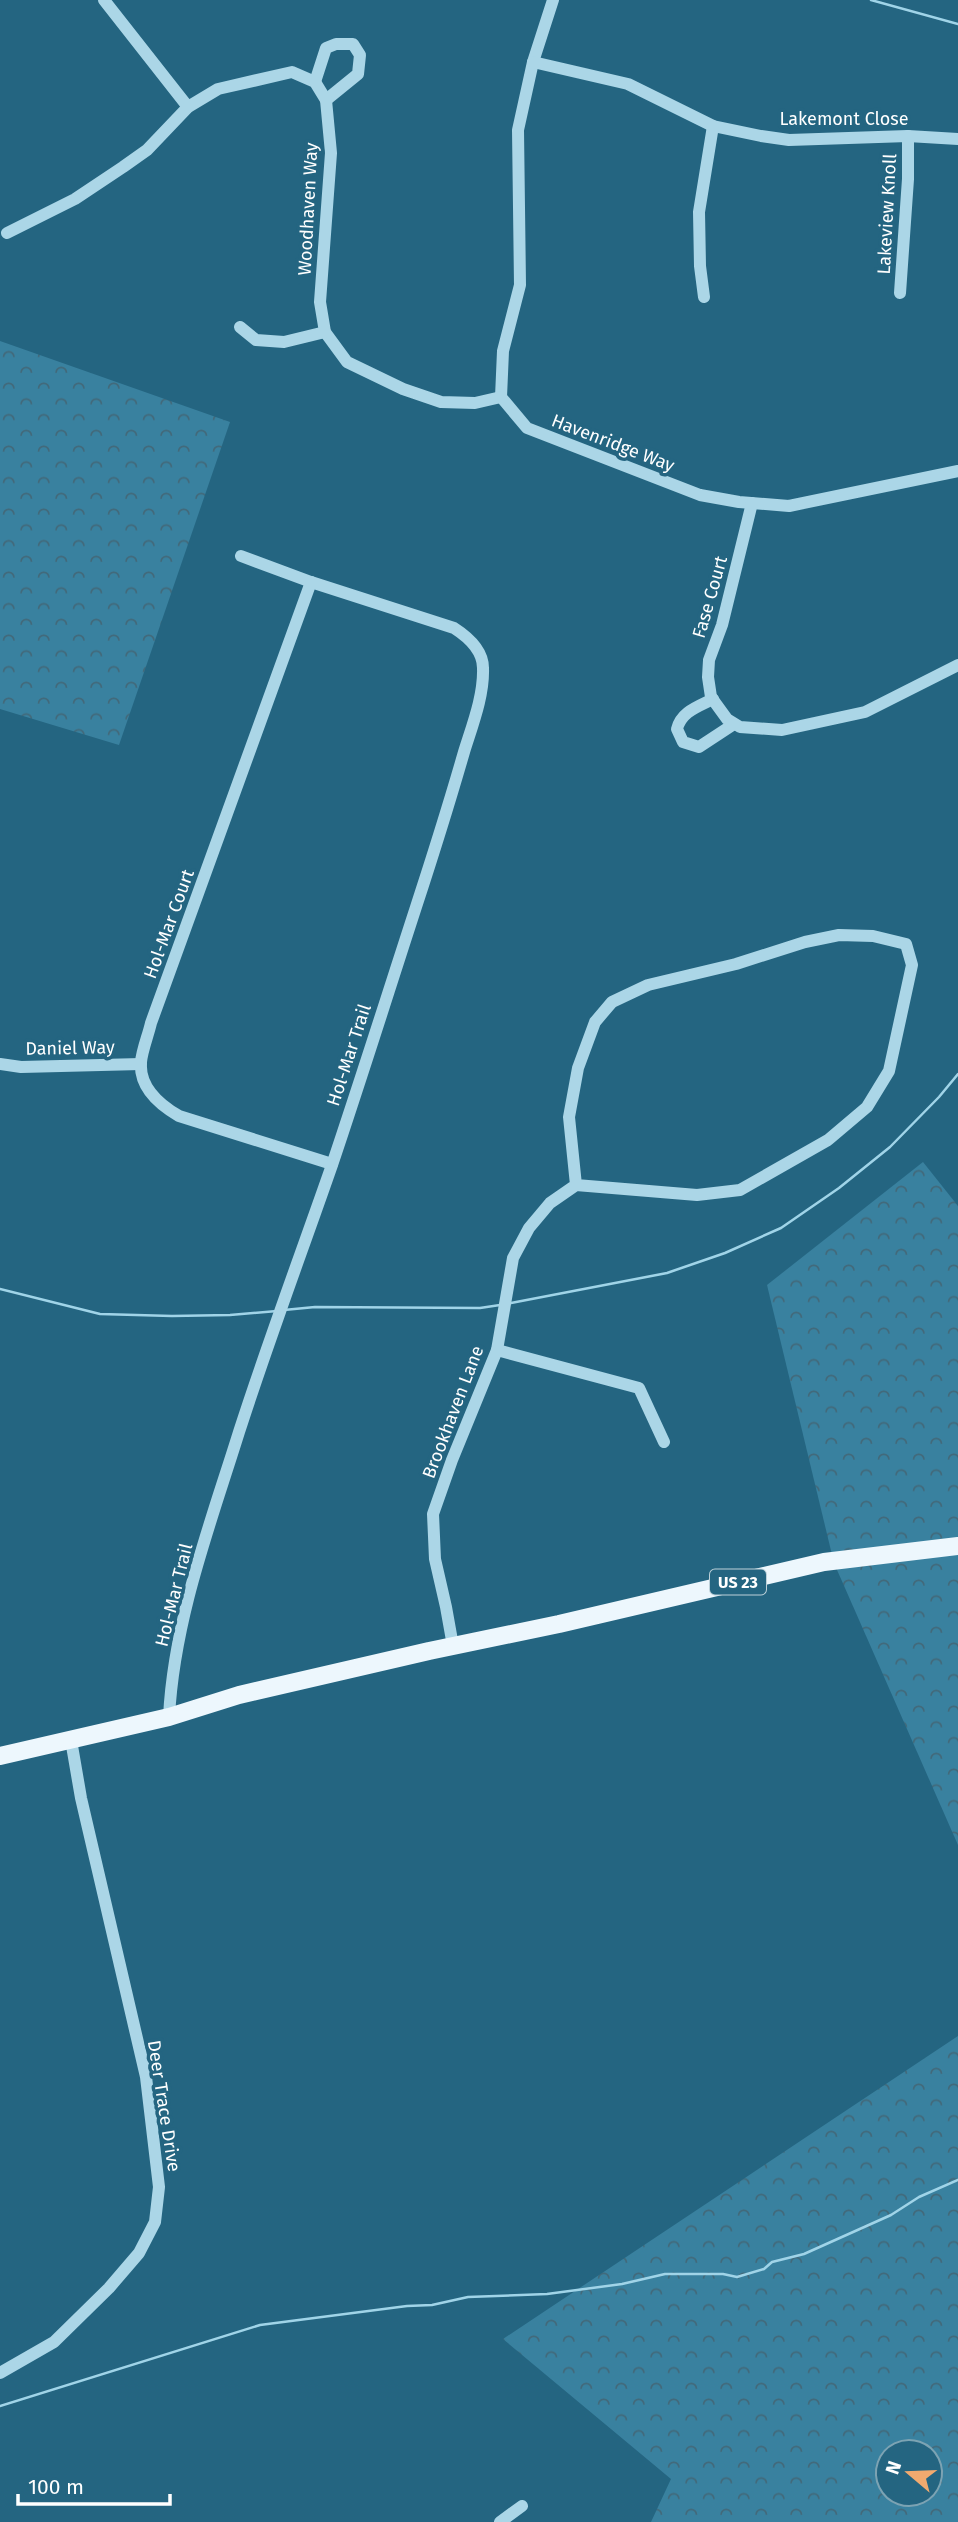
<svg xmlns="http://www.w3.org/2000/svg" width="958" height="2522" font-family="'Fira Sans',sans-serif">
  <defs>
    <pattern id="forest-crowns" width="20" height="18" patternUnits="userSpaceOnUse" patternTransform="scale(1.75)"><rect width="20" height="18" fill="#39819f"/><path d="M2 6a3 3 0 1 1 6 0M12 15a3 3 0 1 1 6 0" fill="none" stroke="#42697a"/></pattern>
  </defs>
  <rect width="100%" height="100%" fill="#246581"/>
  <g fill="url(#forest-crowns)" fill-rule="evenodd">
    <path d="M0,341L230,422L119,745L0,709Z"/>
    <path d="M923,1162L958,1206V1845L834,1563L767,1285Z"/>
    <path d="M958,2036V2522H651L671,2479L503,2339ZM888,2452H930V2494H888Z"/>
  </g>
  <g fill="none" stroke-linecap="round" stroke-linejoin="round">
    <g stroke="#a0d4e8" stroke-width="2.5">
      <path d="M871,0L958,24"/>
      <path d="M0,1289L100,1314L172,1316L230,1315L277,1311"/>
      <path d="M511,1303L667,1273L725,1253L781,1228L839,1188L890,1147L939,1097L958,1074"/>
      <path d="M284,1310L315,1307L480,1308L500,1305"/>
      <path d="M0,2406L260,2325L407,2306L432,2305L468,2297L547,2294L622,2284L665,2274H723L737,2277L764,2269L772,2262L804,2254L891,2215L919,2197L958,2180"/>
    </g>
    <g stroke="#abd6e7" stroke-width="12">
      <path d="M104,0L188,107"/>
      <path d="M553,0L533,62L518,130L520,285L503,351L501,397L527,428L700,495L739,502L789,506L958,471"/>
      <path d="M533,62L628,84L713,126L761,136L789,140L908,136L958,139"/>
      <path d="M315,82L326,48L336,44H353L360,55L358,74L326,100"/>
      <path d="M7,233L75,199L123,167L147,150L188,107L218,89L292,72L315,82L326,100L331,153L320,302L325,332L347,362L403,389L441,402L475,403L501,397"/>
      <path d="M900,293L908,179V136"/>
      <path d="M704,297L700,266L699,212L713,126"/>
      <path d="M240,327L256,340L284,342L325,332"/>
      <path d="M752,503L722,625L709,660L708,677L711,697L727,719L740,727L782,730L865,712L958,665"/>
      <path d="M311,582L151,1023C148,1036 142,1050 141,1062C139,1087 160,1105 179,1116L332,1164"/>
      <path d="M713,699C697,707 681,712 677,729L683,742L699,747L734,724"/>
      <path d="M0,1064L21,1067L141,1064"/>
      <path d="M497,1350L639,1388L664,1442"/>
      <path d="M453,1646L446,1607L435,1559L433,1514L452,1460L497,1350L513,1258L529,1228L550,1203L576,1185L697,1195L740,1190L828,1140L867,1107L889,1071L912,965L906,944L873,936L839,935L805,942L736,964L648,985L612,1002L595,1022L578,1068L569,1117L576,1185"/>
      <path d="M169,1717C174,1619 210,1525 239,1432C268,1342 301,1254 332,1165C361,1079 388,993 416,907C433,855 449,804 464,752C472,726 484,696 483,668C483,650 468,637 454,628L311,582L241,556"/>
      <path d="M0,2373L54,2342L109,2288L139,2253L155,2222L159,2187L146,2077L81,1798L71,1740"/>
      <path d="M500,2522L522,2506"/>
    </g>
    <path stroke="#edf7fd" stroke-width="18" d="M0,1756L169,1717L239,1695L429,1651L559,1624L824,1562L958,1546"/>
  </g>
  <g text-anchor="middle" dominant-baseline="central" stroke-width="7" stroke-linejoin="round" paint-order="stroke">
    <rect fill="#246581" stroke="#bdd1d9" stroke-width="2" x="710" y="1569.5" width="56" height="25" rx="5"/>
    <g font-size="16" font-weight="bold" fill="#fff">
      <text x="738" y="1582">US 23</text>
    </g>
    <g font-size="18" fill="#fff" stroke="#246581">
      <text x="844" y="119">Lakemont Close</text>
      <text transform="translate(308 209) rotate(-87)">Woodhaven Way</text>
      <text transform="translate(887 214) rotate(-87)">Lakeview Knoll</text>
      <text transform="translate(613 443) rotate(21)">Havenridge Way</text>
      <text transform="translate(710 597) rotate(-74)">Fase Court</text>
      <text transform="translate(169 924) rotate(-70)">Hol-Mar Court</text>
      <text transform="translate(70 1048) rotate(-1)">Daniel Way</text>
      <text transform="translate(349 1055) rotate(-72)">Hol-Mar Trail</text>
      <text transform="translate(453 1412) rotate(-69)">Brookhaven Lane</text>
      <text transform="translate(174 1595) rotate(-76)">Hol-Mar Trail</text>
      <text transform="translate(164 2106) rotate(81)">Deer Trace Drive</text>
    </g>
  </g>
  <g transform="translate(909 2473) rotate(289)"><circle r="33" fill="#246581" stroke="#7ca3b3" stroke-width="2"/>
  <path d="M0-5L12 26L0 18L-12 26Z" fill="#f1aa6f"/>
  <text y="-10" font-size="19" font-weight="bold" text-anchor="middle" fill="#ffffff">N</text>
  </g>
  <path d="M18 2494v10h152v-10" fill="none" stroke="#ffffff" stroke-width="3.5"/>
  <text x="28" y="2494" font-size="21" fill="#ffffff" stroke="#246581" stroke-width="5" paint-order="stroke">100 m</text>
</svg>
